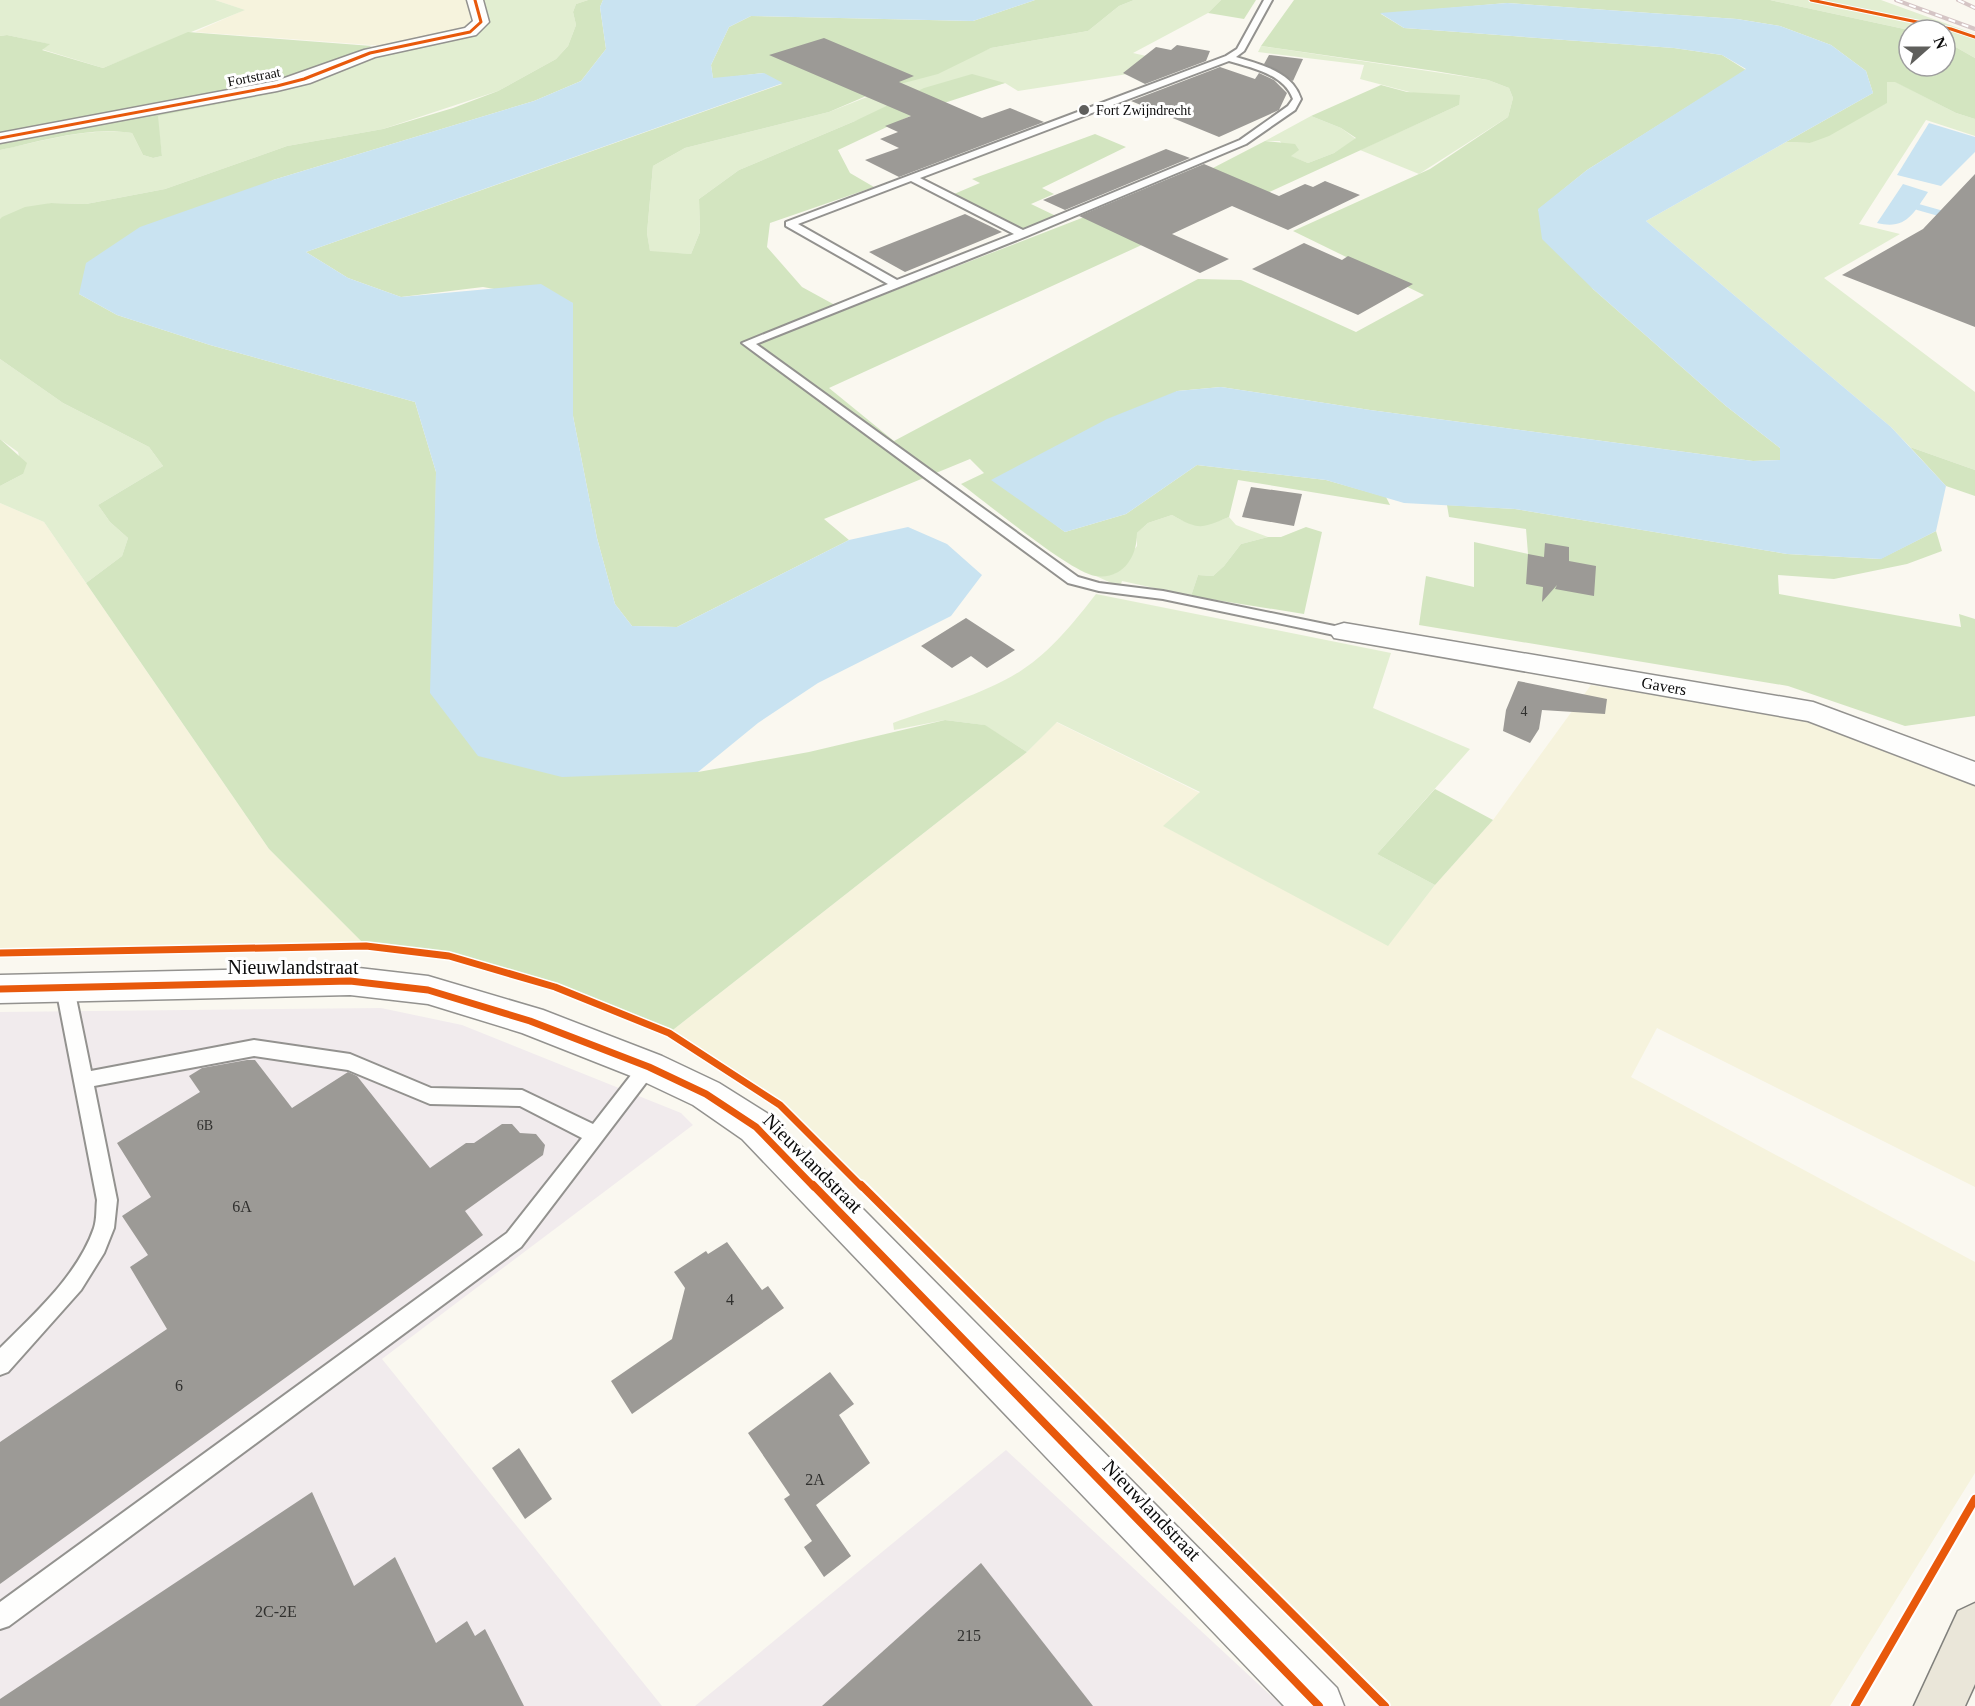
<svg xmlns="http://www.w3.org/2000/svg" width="1975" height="1706" font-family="'Times New Roman',serif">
  <rect width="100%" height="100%" fill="#faf8f0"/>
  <g fill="#f1ebed">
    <path d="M381,1008L462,1025L681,1113L693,1125L382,1359L662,1706H0V1012Z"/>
    <path d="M1006,1450L1282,1706H695Z"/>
  </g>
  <g fill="#f6f3dd">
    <path d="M215,0H467L471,20L463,30L384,46L195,32L244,10Z"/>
    <path d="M0,503L44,522L269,849L366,946L0,953Z"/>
    <path d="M1591,685L1811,720L1975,781V1187L1657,1028L1631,1077L1975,1262V1473L1830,1706H1385L780,1105L669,1033L1027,752L1056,722L1200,793L1164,826L1388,945L1435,885L1493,820Z"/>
  </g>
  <g fill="#e2eed1">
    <path d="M0,0H215L245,10L103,68L41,49L49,44L7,35L0,36Z"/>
    <path d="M484,0H588L576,4L573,12L576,25L568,46L556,59L498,91L383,129L287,146L165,189L86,204L51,203L0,219V150C42,141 89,127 132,133L143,155L153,158L162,156L157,116L275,93L273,89L361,60L456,39L486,12Z"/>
    <path d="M1134,0H1221L1208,13L1133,53L1186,65L1018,91L1005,83L855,121L739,170L699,199L700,232L691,254L650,252L647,233L653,166L685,148L829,112L991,48L1088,31L1119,6Z"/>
    <path d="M1770,0H1881L1975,34V58L1945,41V30H1909Z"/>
    <path d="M1261,46L1488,80L1509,88L1513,98L1508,117L1419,174L1360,150L1459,105L1360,79L1364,65L1258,52Z"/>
    <path d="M1894,81L1956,113L1975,119V136L1926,120L1859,224L1900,234L1824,278L1975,392V470L1910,447L1891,427L1646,221L1786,142L1810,143L1886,103L1887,82Z"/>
    <path d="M1311,116L1341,128L1356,139L1334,153L1308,163L1290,156L1280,141H1265Z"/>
    <path d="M0,359L63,403L149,447L163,466L98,505L110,522L128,538L122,556L86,583L44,522L0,503V486L23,474L18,452L0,439Z"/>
    <path d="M1172,515C1194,528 1207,526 1229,517L1236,525L1268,537L1241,544L1224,566L1213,576L1198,575L1191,596L1122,581L1120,587L1096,576L1116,573L1137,546V533L1148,523Z"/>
    <path d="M1096,594L1391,653L1373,708L1470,749L1377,854L1435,885L1388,946L1163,826L1200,792L1057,722L1027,752L984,725L945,720L894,730L893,723C932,709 988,693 1022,670C1051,651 1075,621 1096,594Z"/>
  </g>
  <g fill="#d3e5c0">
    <path d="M588,0H603L600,7L606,49L581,81L534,101L273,180L79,294L117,315L210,345L415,402L436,472L435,580L698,772L809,752L945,720L985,725L1027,752L669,1033L555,987L449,956L366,946L269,849L86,583L122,556L128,538L110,522L98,505L163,466L149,447L63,403L0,359V219L2,217L25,207L51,203L86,204L165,189L287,146L383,129L453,108L498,91L556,59L568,46L576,25L573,12L576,4Z"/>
    <path d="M1035,0H1134L1119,6L1088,31L991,48L938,74L885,88L829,112L685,148L653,166L647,233L650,251L691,254L700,232L699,199L739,170L855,121L924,88L972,74L1005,83L923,110L838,150L850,173L874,187L770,223L767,247L802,287L844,310L1172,183L1227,206L829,388L894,441L1198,279L1241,280L1356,332L1424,295L1293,231L1430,169L1508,117L1513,98L1509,88L1488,80L1435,71L1261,46L1294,0H1770L1909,30V66H1945V41L1975,58V119L1956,113L1895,82H1887V103L1829,136L1810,143L1786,142L1873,93L1866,71L1831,45L1780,26L1737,19L1507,3L1381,14L1404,28L1674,48L1722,55L1746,70L1587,170L1538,210L1593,289L1726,406L1780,448V460L1753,461L1370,410L1221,387L1177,391L1036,510L1065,532L1126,514L1197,465L1326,480L1386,497L1390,505L1238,480L1229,517C1200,529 1199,530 1172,515L1148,523L1137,533C1137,557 1123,580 1095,576C1070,572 987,503 961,484L984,473L970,459L824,519L849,540L677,627L632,626L615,604L597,538L573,416V303L483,287L401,297L348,278L306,252L782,84L763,73L713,79L711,65L729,27L751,16L973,21Z"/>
    <path d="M1221,0H1256L1244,19L1208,13Z"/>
    <path d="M188,32L372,46L293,78L0,133V36L7,35L50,44L42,50L103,68Z"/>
    <path d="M1381,85L1407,92L1460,95L1459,105L1265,194L1211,169L1265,141L1295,144L1299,150L1291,156L1308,163L1334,153L1356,138L1341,128L1311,116Z"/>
    <path d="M273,89L276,93L158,116L162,156L153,158L143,155L132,133C89,126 42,141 0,150V141Z"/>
    <path d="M1095,134L1126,147L1042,188L1054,194L1031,204L1056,216L1027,231L954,194L980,183L972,179Z"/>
    <path d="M0,439L27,463L23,474L0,486Z"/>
    <path d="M1910,447L1975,470V496L1946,486Z"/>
    <path d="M1447,505L1515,509L1787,554L1880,559L1936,531L1942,551L1907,564L1834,579L1778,575L1779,594L1961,627L1959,614L1975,619V716L1905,726L1788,686L1419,625L1426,576L1474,587V542L1528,554L1526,529L1449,517Z"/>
    <path d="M1306,527L1322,532L1304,614L1191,596L1198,575L1213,576L1224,566L1241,544L1268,537H1281Z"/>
    <path d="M1435,789L1493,820L1435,885L1377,854Z"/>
  </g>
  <g fill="#c9e3f1">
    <path d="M603,0H1035L973,21L751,16L729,27L711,65L713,78L764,73L783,83L306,252L348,278L401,297L541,284L573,303V416L597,538L615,604L632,626L677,627L849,540L908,527L947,544L982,575L951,616L818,683L758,723L698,772L562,777L478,756L430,693L436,472L415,402L210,345L117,315L79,294L86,263L140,227L273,180L534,101L581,81L606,49L600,7Z"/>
    <path d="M1507,3L1737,19L1780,26L1831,45L1866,71L1873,93L1646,221L1891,427L1946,486L1936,531L1881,559L1787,554L1515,509L1404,503L1326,480L1197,465L1126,514L1065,532L991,480L1107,419L1177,391L1221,387L1370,410L1753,461L1780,460V448L1726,406L1593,289L1542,239L1538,209L1587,170L1746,69L1722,55L1674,48L1404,28L1380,13Z"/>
    <path d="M1929,123L1975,137V152L1941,186L1897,175Z"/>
    <path d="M1903,184L1928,192C1913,214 1906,230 1877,223Z"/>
  </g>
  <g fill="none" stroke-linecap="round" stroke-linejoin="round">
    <path stroke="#c9e3f1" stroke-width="6" d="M1918,207L1950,216"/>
  </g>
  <g fill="#9c9a96">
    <path d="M824,38L914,76L899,82L982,118L1010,108L1044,122L899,177L865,160L899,148L880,139L898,132L885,126L911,116L769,55Z"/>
    <path d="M1177,45L1210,51L1206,61L1145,84L1123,73L1156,47L1171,50Z"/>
    <path d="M1269,55L1303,59L1293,81L1264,64Z"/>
    <path d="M1220,67L1255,79L1259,73L1274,80L1287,93L1279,110L1219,137L1131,101Z"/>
    <path d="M1166,149L1190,158L1065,210L1043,200Z"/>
    <path d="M1204,164L1279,196L1305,184L1313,187L1325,181L1360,195L1288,230L1232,206L1172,234L1229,259L1200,273L1079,216Z"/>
    <path d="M1975,174V327L1842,275L1923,229Z"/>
    <path d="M965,214L1002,232L905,272L869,252Z"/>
    <path d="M1304,243L1342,260L1348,256L1413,284L1358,315L1252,269Z"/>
    <path d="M1251,487L1302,494L1294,526L1242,517Z"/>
    <path d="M1545,543L1569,547V561L1596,566L1594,596L1555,589L1557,585L1542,602L1543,587L1526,584L1528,554L1544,557Z"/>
    <path d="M966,618L1015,650L987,668L971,656L952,668L921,646Z"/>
    <path d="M1518,681L1607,699L1605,714L1542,710L1539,729L1530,743L1503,731L1506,710Z"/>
    <path d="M247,1060H255L292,1108L348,1072L357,1076L430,1168L466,1143H474L502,1124H512L520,1133L536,1134L545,1145L543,1155L465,1211L483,1235L0,1584V1442L167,1329L130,1267L148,1255L122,1216L151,1197L117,1143L200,1092L189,1076L202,1068Z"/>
    <path d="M727,1242L762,1290L768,1286L784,1308L632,1414L611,1381L672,1339L685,1288L674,1272L706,1251L708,1254Z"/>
    <path d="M830,1372L854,1404L839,1415L870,1463L816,1505L851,1556L824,1577L804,1547L812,1541L784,1499L790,1495L748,1433Z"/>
    <path d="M519,1448L552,1499L525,1519L492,1468Z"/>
    <path d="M312,1492L354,1586L395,1557L436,1643L467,1621L475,1636L485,1629L524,1706H0V1699Z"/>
    <path d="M981,1563L1093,1706H822Z"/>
  </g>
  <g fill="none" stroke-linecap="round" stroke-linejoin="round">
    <defs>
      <g id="service">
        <path d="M1264,0H1272L1244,51L1236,57C1261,65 1292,71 1301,99L1295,110L1246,144L1027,236L756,344L1078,577L1099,583L1163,591L1349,629L1351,632L1349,635L1344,637L1163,599L1099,591L1068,583L742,343L888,284L786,226V222L1226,56L1237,49ZM1229,61C1252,68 1284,74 1293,99L1288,106L1240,140L1023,230L920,178ZM911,181L1014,234L897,280L798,224Z"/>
        <path d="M65,981L71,983L74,988L91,1071L254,1040L350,1054L431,1088L522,1090L593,1124L642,1061L649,1059L656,1061L658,1067L521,1247L9,1626L0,1629V1602L507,1233L582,1138L520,1106L430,1104L348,1070L254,1056L94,1086L117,1200L114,1228L104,1253L81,1290L8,1372L0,1375V1348C34,1314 78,1275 94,1228C97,1219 96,1209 97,1200L56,988L59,983Z"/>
      </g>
      <g id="minor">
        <path d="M467,0H483L489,22L476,35L375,57L310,83L277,91L0,143V133L276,81L364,50L465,28L473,21Z"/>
        <path d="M1344,623L1813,702L1975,762V785L1808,721L1334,638L1330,632L1334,626Z"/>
        <path d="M350,967L428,976L543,1010L662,1056L719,1083L770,1115L1337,1688L1344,1706H1284L742,1139L693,1105L636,1078L522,1033L428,1004L350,995L0,1003V975Z"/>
      </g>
      <path id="primary" d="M1975,1603V1684L1965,1706H1914L1958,1611Z"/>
    </defs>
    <use href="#service" stroke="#93928f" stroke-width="4"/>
    <use href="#minor" stroke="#93928f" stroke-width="3"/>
    <use href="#primary" stroke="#80807c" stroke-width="3"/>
    <use href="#service" fill="#fefefd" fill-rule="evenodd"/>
    <use href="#minor" fill="#fefefd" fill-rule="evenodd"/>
    <use href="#primary" fill="#eae6d9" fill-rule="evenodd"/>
    <defs>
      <g id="rail">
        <path d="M1896,0L1975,29"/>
        <path d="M1958,0L1975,8"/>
      </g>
    </defs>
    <use href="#rail" stroke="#d5c5c5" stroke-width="4"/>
    <use href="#rail" stroke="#fff" stroke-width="2" stroke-dasharray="7" stroke-linecap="butt"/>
    <defs>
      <g id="cycleway-far2">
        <path d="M1811,0L1951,29L1975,37"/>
        <path d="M0,138L277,86L304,79L370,53L470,32L481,22L475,0"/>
      </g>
      <g id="cycleway-far1">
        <path d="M0,953L366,946L449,956L555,987L669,1033L780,1105L862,1187"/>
        <path d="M0,989L350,981L428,990L530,1021L649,1067L706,1094L756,1127L814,1187"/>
      </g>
      <g id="cycleway">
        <path d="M813,1185L1319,1706"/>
        <path d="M861,1185L1385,1706"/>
        <path d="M1855,1706L1975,1499"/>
      </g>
    </defs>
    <use href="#cycleway-far2" stroke="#fff" stroke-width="5"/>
    <use href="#cycleway-far1" stroke="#fff" stroke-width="10"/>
    <use href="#cycleway" stroke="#fff" stroke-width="12"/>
    <use href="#cycleway-far2" stroke="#e8590c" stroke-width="3"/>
    <use href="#cycleway-far1" stroke="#e8590c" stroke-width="7"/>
    <use href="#cycleway" stroke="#e8590c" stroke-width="8"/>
  </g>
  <circle fill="#5f5f5c" stroke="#fff" stroke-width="2" cx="1084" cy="110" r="6"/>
  <g text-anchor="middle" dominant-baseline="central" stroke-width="6" stroke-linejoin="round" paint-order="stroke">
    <g font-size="14" fill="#0c0c0c" stroke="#fff">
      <text transform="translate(254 77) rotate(-11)">Fortstraat</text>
    </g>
    <g font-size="14" fill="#0c0c0c" stroke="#fff" text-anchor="start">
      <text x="1096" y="110">Fort Zwijndrecht</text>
    </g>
    <g font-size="14" fill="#30302e">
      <text x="1524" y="711">4</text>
      <text x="205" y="1125">6B</text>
    </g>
    <g font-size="16" fill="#0c0c0c" stroke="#fff">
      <text transform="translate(1664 686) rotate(10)">Gavers</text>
    </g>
    <g font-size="16" fill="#30302e">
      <text x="242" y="1206">6A</text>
      <text x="730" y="1299">4</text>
      <text x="179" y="1385">6</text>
      <text x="815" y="1479">2A</text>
      <text x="276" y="1611">2C-2E</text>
      <text x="969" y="1635">215</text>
    </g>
    <g font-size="20" fill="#0c0c0c" stroke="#fff">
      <text x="293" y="967">Nieuwlandstraat</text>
      <text transform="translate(813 1163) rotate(45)">Nieuwlandstraat</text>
      <text transform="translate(1152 1510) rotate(46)">Nieuwlandstraat</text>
    </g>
  </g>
  <g transform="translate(1927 48) rotate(69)"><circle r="28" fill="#ffffff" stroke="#9e9e9e" stroke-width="1.5"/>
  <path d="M0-4.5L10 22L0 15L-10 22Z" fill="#5f5f5c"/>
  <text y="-9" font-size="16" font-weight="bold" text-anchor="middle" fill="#0c0c0c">N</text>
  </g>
</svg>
